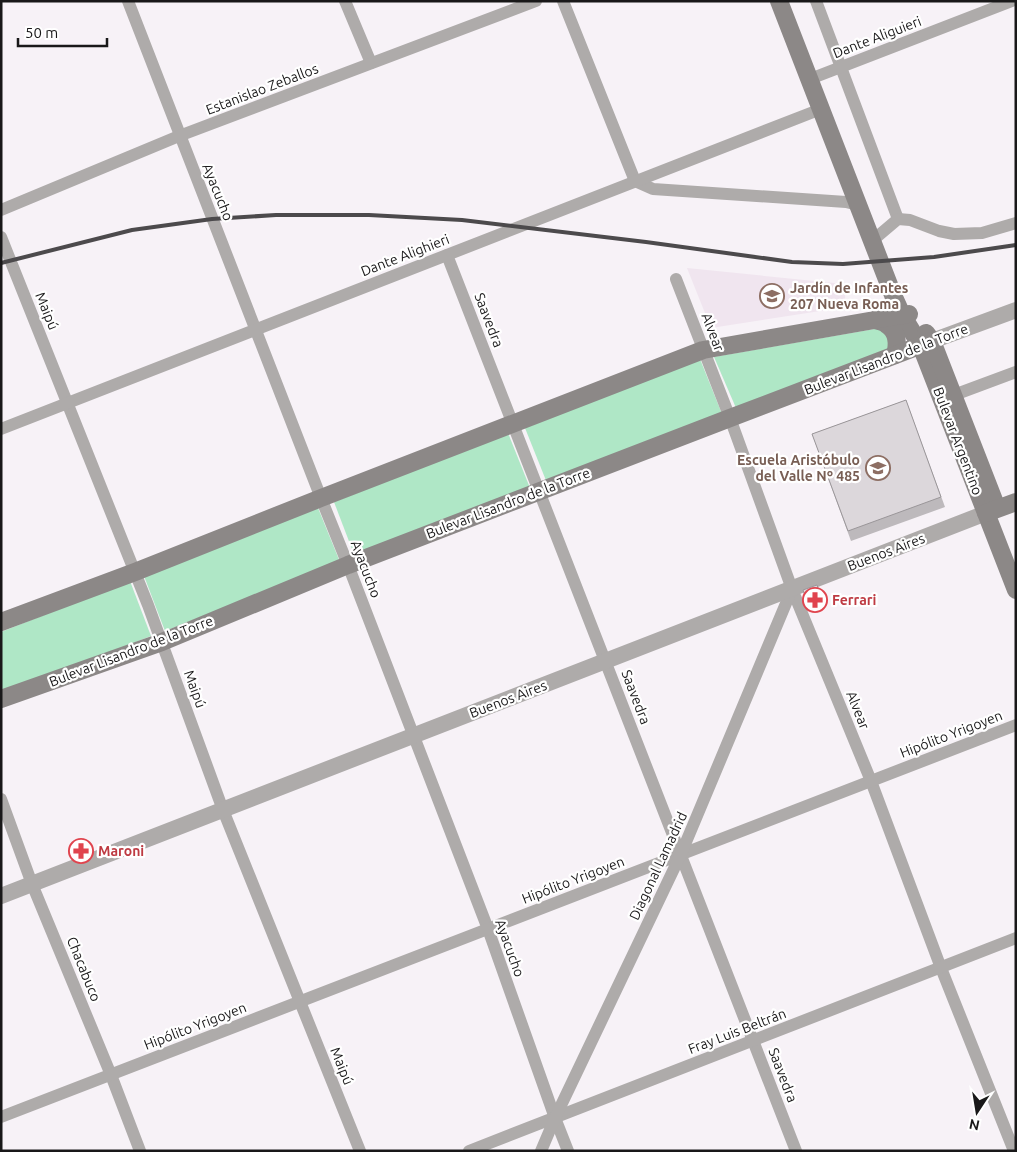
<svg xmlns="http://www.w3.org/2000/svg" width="1017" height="1152" font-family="Ubuntu,sans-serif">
  <rect width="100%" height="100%" fill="#f7f2f7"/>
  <path fill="#f0e5ef" d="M687,268L844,284L846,307L711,328Z"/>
  <g fill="#afe7c6">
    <path d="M880,328L892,336V348L736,408L714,357Z"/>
    <path d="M700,359L722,414L547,483L525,428Z"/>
    <path d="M508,433L530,488L355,557L334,502Z"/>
    <path d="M318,508L340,562L165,631L144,576Z"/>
    <path d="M130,581L151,636L1,695V632Z"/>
  </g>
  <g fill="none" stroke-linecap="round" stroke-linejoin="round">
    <g stroke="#aeabaa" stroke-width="12">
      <path d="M128,1L321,498L348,565L488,929L555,1118L568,1151"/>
      <path d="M345,1L371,63"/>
      <path d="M563,1L635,181L653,189L846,202L858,205"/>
      <path d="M816,1L898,219"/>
      <path d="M810,79L1012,1"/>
      <path d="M1,210L179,136L536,1"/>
      <path d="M1,237L148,605L223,810L360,1151"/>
      <path d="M872,241L898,219L910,220L939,231L954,234L982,233L1016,223"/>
      <path d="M447,255L796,1151"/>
      <path d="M676,279L730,418L792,589L871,781L941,968L1014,1151"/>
      <path d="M954,395L1016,372"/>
      <path d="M1,429L821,109"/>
      <path d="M1,799L32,884L111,1075L140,1151"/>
      <path d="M1,1117L1016,725"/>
      <path d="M469,1151L1016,938"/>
      <path d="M541,1151L555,1118L681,854L792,589"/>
    </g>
    <g stroke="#aeabaa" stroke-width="16">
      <path d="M932,341L1016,310"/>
      <path d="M1,896L986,513"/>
    </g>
    <g stroke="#8c8887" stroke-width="18">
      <path d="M779,1L893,295L902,315L921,346L1016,590"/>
      <path d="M875,320C879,321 884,322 887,325C898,332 898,344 895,355"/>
      <path d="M926,333L932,341L997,508"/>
      <path d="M986,513L1016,502"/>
      <path d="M1,622L135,572L321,498L703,350L909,314"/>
      <path d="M1,699L162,642L348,565L730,418L932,341"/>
    </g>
    <path stroke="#4c4a4c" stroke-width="4" d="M1,263L132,230L212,219L276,215H369L462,220L646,242L792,262L843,264L934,257L1016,245"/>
  </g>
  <g fill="#bdb9bc">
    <path d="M906,400L945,507L851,541L812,434Z"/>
    <path d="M817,585L824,603L810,608L803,590Z"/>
  </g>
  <g fill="#dcd7db" stroke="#9a9699">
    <path d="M906,400L941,497L848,531L812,434Z"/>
    <path d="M817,585L821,597L807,601L803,590Z"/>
  </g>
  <defs>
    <symbol id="school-ring" viewBox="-11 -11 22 22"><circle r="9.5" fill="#fff" stroke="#8d6e63" stroke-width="1.5"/><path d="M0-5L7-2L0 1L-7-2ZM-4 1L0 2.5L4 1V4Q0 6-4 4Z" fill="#8d6e63"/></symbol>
    <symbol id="pharmacy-ring" viewBox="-11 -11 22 22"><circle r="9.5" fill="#fff" stroke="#e0444e" stroke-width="1.5"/><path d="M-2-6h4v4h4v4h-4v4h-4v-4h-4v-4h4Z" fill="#e0444e"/></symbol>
  </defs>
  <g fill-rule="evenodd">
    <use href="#school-ring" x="758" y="282" width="28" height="28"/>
    <use href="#school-ring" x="864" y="454" width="28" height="28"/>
    <use href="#pharmacy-ring" x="801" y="586" width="28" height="28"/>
    <use href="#pharmacy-ring" x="67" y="837" width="28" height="28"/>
  </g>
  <g text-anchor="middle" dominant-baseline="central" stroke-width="4.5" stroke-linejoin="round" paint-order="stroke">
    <g font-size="14" fill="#191819" stroke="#fff">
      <text transform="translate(877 37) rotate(-21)">Dante Aliguieri</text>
      <text transform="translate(262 89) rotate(-21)">Estanislao Zeballos</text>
      <text transform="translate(218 192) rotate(68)">Ayacucho</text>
      <text transform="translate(405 255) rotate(-21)">Dante Alighieri</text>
      <text transform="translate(47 311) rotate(68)">Maipú</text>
      <text transform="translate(489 320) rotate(69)">Saavedra</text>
      <text transform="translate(713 332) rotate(69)">Alvear</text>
      <text transform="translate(886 359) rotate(-21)">Bulevar Lisandro de la Torre</text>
      <text transform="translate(958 441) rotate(69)">Bulevar Argentino</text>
      <text transform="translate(508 503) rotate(-21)">Bulevar Lisandro de la Torre</text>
      <text transform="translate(886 552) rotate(-21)">Buenos Aires</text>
      <text transform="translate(366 569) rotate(69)">Ayacucho</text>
      <text transform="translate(131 651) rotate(-21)">Bulevar Lisandro de la Torre</text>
      <text transform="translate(195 689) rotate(70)">Maipú</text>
      <text transform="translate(636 697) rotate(69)">Saavedra</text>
      <text transform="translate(508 699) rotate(-21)">Buenos Aires</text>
      <text transform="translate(858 710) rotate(68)">Alvear</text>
      <text transform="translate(951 734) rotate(-21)">Hipólito Yrigoyen</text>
      <text transform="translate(658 866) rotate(-65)">Diagonal Lamadrid</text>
      <text transform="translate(573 880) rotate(-21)">Hipólito Yrigoyen</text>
      <text transform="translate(510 948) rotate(70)">Ayacucho</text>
      <text transform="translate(84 969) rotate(68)">Chacabuco</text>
      <text transform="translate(195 1026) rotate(-21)">Hipólito Yrigoyen</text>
      <text transform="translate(737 1031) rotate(-21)">Fray Luis Beltrán</text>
      <text transform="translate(342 1066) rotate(68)">Maipú</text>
      <text transform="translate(783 1075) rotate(69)">Saavedra</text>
    </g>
    <g font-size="14" font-weight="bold" fill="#785e54" stroke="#fff" text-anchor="start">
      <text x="790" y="288">Jardín de Infantes<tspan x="790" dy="16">207 Nueva Roma</tspan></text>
      <text x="860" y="460" text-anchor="end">Escuela Aristóbulo<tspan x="860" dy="16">del Valle Nº 485</tspan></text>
    </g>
    <g font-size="14" font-weight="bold" fill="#be3a42" stroke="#fff" text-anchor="start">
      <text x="832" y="600">Ferrari</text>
      <text x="98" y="851">Maroni</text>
    </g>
  </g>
  <rect width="1017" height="1152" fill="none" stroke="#191819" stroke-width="5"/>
  <g transform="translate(977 1112) rotate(192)" stroke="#ffffff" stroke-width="4" paint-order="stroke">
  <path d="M0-4L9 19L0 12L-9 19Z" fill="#191819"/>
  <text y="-8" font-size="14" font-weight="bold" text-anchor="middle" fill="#191819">N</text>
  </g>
  <path d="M18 38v8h89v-8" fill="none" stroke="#191819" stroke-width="2.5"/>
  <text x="25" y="38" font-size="15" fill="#191819" stroke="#ffffff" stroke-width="4" paint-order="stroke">50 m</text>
</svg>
